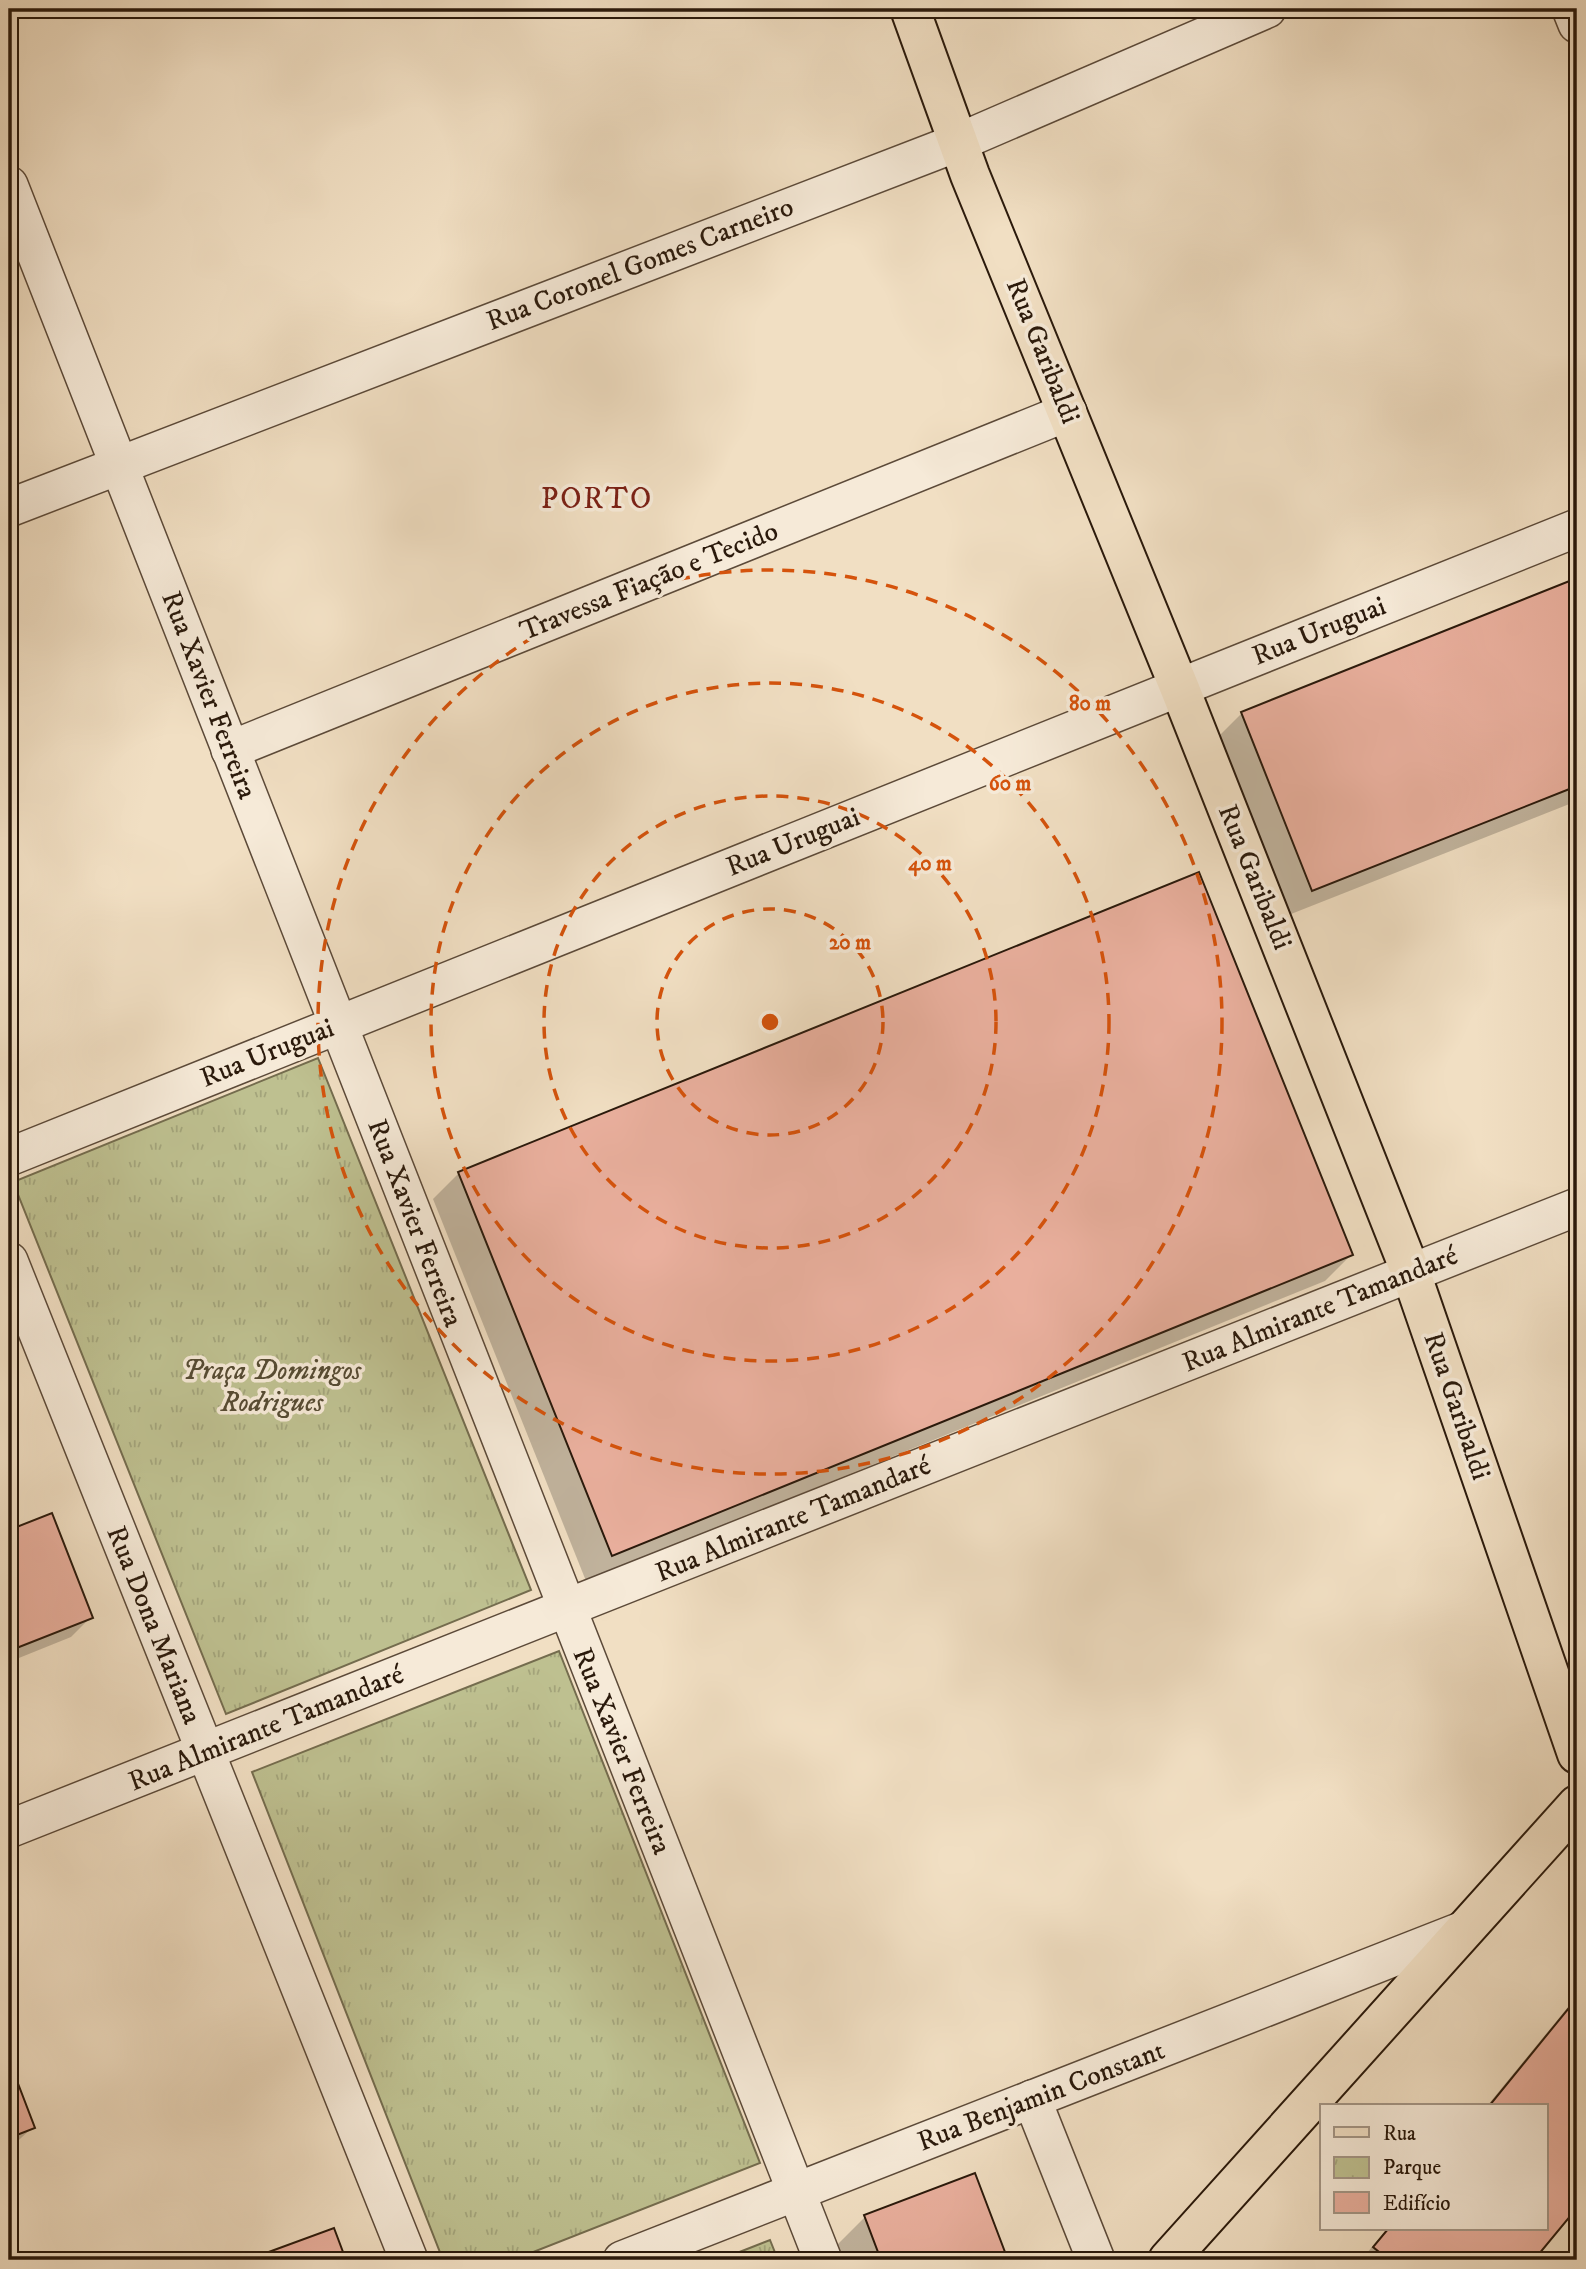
<svg xmlns="http://www.w3.org/2000/svg" width="1586" height="2269" font-family="'IM FELL DW Pica',serif">
  <defs>
    <pattern id="park-tufts" width="24" height="20" patternUnits="userSpaceOnUse" patternTransform="scale(1.75)"><rect width="24" height="20" fill="#bec090"/><path d="M3 7l-1-3M5 7V3M7 7l1-3M15 17l-1-3M17 17v-4M19 17l1-3" fill="none" stroke="#a3a47b"/></pattern>
  </defs>
  <rect width="100%" height="100%" fill="#f1dfc3"/>
  <filter id="stains"><feTurbulence type="fractalNoise" baseFrequency=".00286" numOctaves="4"/><feColorMatrix values="0 0 0 0 .2 0 0 0 0 .09 0 0 0 0 .02 0 0 0 .5 -.17"/></filter>
  <radialGradient id="worn" r=".72"><stop offset=".6" stop-color="#630" stop-opacity="0"/><stop offset="1" stop-color="#630" stop-opacity=".3"/></radialGradient>
  <g fill="url(#park-tufts)" stroke="#746c4e" stroke-width="2">
    <path d="M318,1058L531,1590L226,1714L13,1182Z"/>
    <path d="M559,1651L760,2163L513,2260H443L252,1772Z"/>
    <path d="M770,2240L778,2260H719Z"/>
  </g>
  <g fill="#0003">
    <path d="M1577,580V801L1286,916L1216,739L1242,713Z"/>
    <path d="M459,1173L1351,1255L1325,1281L586,1581L433,1199Z"/>
    <path d="M51,1515L91,1617L71,1637L9,1662V1532Z"/>
    <path d="M1577,1996V2205L1532,2260H1361L1387,2229H1546V2106H1487Z"/>
    <path d="M9,2065L33,2127L9,2149Z"/>
    <path d="M974,2175L1006,2260H831L828,2254L865,2217Z"/>
  </g>
  <g fill="#e9af9d" stroke="#2a190b" stroke-width="2">
    <path d="M1577,578V786L1312,891L1241,712Z"/>
    <path d="M1199,872L1353,1255L612,1556L458,1172Z"/>
    <path d="M52,1513L93,1618L9,1651V1530Z"/>
    <path d="M1577,1998V2208L1534,2260H1389L1373,2247L1388,2229H1546V2106H1489Z"/>
    <path d="M9,2060L35,2128L9,2138Z"/>
    <path d="M975,2173L1008,2260H881L864,2215Z"/>
    <path d="M334,2228L346,2260H247Z"/>
  </g>
  <g fill="none" stroke-linecap="round" stroke-linejoin="round">
    <defs>
      <g id="minor">
        <path d="M1571,9L1577,24"/>
        <path d="M9,185L823,2260"/>
        <path d="M9,508L959,142L1267,9"/>
        <path d="M230,750L1068,412"/>
        <path d="M9,1157L1577,528"/>
        <path d="M9,1261L409,2260"/>
        <path d="M9,1829L1577,1207"/>
        <path d="M1032,2099L1096,2260"/>
        <path d="M622,2260L1461,1931"/>
      </g>
      <g id="major">
        <path d="M910,9L970,175L1180,689L1411,1273L1577,1754"/>
        <path d="M1168,2260L1577,1805"/>
      </g>
    </defs>
    <use href="#minor" stroke="#5c4a39" stroke-width="40"/>
    <use href="#major" stroke="#2a190b" stroke-width="42"/>
    <use href="#minor" stroke="#f6ead8" stroke-width="37"/>
    <use href="#major" stroke="#f1dfc3" stroke-width="38"/>
  </g>
  <g fill="none" stroke="#d5530c" stroke-width="3.5" stroke-dasharray="12 9">
    <circle cx="770" cy="1022" r="113"/>
    <circle cx="770" cy="1022" r="226"/>
    <circle cx="770" cy="1022" r="339"/>
    <circle cx="770" cy="1022" r="452"/>
  </g>
  <g text-anchor="middle" dominant-baseline="central" stroke-width="7" stroke-linejoin="round" paint-order="stroke">
    <g font-size="28" fill="#2a190b" stroke="#f6ead8">
      <text transform="translate(640 264) rotate(-21)">Rua Coronel Gomes Carneiro</text>
      <text transform="translate(1043 351) rotate(68)">Rua Garibaldi</text>
      <text transform="translate(649 581) rotate(-22)">Travessa Fiação e Tecido</text>
      <text transform="translate(1319 631) rotate(-22)">Rua Uruguai</text>
      <text transform="translate(209 695) rotate(69)">Rua Xavier Ferreira</text>
      <text transform="translate(793 842) rotate(-22)">Rua Uruguai</text>
      <text transform="translate(1255 877) rotate(68)">Rua Garibaldi</text>
      <text transform="translate(267 1053) rotate(-22)">Rua Uruguai</text>
      <text transform="translate(415 1223) rotate(69)">Rua Xavier Ferreira</text>
      <text transform="translate(1320 1309) rotate(-22)">Rua Almirante Tamandaré</text>
      <text transform="translate(1457 1406) rotate(71)">Rua Garibaldi</text>
      <text transform="translate(793 1519) rotate(-22)">Rua Almirante Tamandaré</text>
      <text transform="translate(154 1625) rotate(68)">Rua Dona Mariana</text>
      <text transform="translate(266 1728) rotate(-22)">Rua Almirante Tamandaré</text>
      <text transform="translate(622 1751) rotate(68)">Rua Xavier Ferreira</text>
      <text transform="translate(1041 2096) rotate(-21)">Rua Benjamin Constant</text>
    </g>
    <g font-size="28" font-style="italic" fill="#564b33" stroke="#f6ead8">
      <text x="272" y="1370">Praça Domingos<tspan x="272" dy="32">Rodrigues</tspan></text>
    </g>
    <g font-size="30" letter-spacing="2" fill="#7a1f14" stroke="#f6ead8">
      <text x="597" y="499">PORTO</text>
    </g>
  </g>
  <circle cx="770" cy="1022" r="10" fill="#d5530c" stroke="#f6ead8" stroke-width="3.5"/>
  <g font-size="21" text-anchor="middle" font-weight="bold" fill="#d5530c" stroke="#f6ead8" stroke-width="7" stroke-linejoin="round" paint-order="stroke">
    <text x="1090" y="710">80 m</text>
    <text x="1010" y="790">60 m</text>
    <text x="930" y="870">40 m</text>
    <text x="850" y="949">20 m</text>
  </g>
  <rect width="1586" height="2269" fill="none" stroke="#f1dfc3" stroke-width="35"/>
  <rect x="10" y="10" width="1565" height="2248" fill="none" stroke="#2a190b" stroke-width="3.5"/>
  <rect x="18" y="18" width="1551" height="2234" fill="none" stroke="#2a190b" stroke-width="2"/>
  <rect x="1320" y="2104" width="228" height="126" fill="#f6ead8" stroke="#a49686" stroke-width="2"/>
  <rect x="1334" y="2127" width="35" height="10" fill="#f1dfc3" stroke="#a49686" stroke-width="2"/>
  <text x="1383" y="2140" font-size="21" fill="#2a190b">Rua</text>
  <rect x="1334" y="2157" width="35" height="21" fill="url(#park-tufts)" stroke="#a49686" stroke-width="2"/>
  <text x="1383" y="2174" font-size="21" fill="#2a190b">Parque</text>
  <rect x="1334" y="2192" width="35" height="21" fill="#e9af9d" stroke="#a49686" stroke-width="2"/>
  <text x="1383" y="2210" font-size="21" fill="#2a190b">Edifício</text>
  <rect width="100%" height="100%" filter="url(#stains)"/>
  <rect width="100%" height="100%" fill="url(#worn)"/>
</svg>
